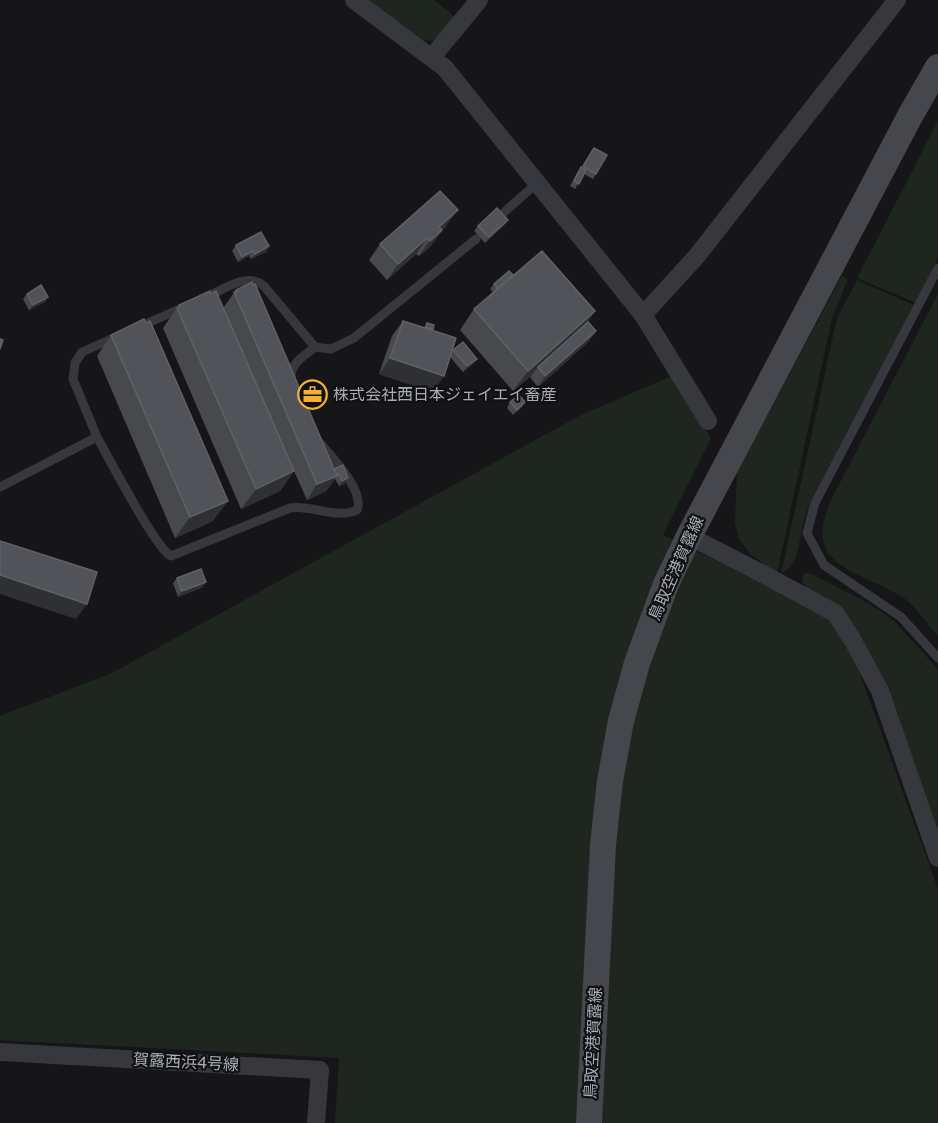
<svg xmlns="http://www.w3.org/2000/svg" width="938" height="1123" font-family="'Public Sans','Noto Sans JP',sans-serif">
  <rect width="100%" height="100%" fill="#161618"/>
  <g fill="#1e261f">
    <path d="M368,0H434L457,19L441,38L433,41L421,40Z"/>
    <path d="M938,121V258L916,303L857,278Z"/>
    <path d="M842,276L848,279L832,318L777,573L750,554L738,537L735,522L737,472Z"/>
    <path d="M857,280L914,305L811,501C808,509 805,516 803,524C798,543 800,563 781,574L837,318Z"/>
    <path d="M938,294V636C927,624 917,608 904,598C899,594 890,591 884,587C837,564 806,557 832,498Z"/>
    <path d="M672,376L711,438L663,535L801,601L827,616L839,632L856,663L938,889V1123H335L339,1058L0,1040V716L112,673L579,416Z"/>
    <path d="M806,573L812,574L868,603L893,620L938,669V834L887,691L806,588L802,582L803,576Z"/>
  </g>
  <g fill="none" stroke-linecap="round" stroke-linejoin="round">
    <g stroke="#37383d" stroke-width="9">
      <path d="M501,215L536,184"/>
      <path d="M938,268L815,503L807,533L824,565L901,617L938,658"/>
      <path d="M208,296C227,288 246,272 264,286L315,347L331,349L354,338L476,239"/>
      <path d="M139,327L184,307"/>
      <path d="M291,379C290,363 304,356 315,347"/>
      <path d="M97,437C109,458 155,548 171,556L290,508C311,504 337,520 357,510C365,491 332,457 320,443"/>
      <path d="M0,487L97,437L73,379L75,363L82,352L118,336"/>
    </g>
    <g stroke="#37383d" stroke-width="18">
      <path d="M354,0L445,68L643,315L708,421"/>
      <path d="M432,57L479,0"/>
      <path d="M643,315L696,257L897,0"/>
      <path d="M689,536L763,574L835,613L852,639L880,691L938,858"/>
      <path d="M0,1052L320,1070L316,1123"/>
    </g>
    <path stroke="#45474d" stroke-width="26" d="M589,1123L603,845L610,781L621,721L637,663L666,584L689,536L910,116L938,67"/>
  </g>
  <g fill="#47494d">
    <path d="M594,148L596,174L593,179L584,174L575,189L570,186L577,173L581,167L582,168Z"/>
    <path d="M508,220L504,225L485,243L474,231L478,226Z"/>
    <path d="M447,226L441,231L431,246L419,256L416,254L387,280L369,260L380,244Z"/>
    <path d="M236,245L269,246L266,252L251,259L249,256L238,262L232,251Z"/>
    <path d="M513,275L595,311L586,324L596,331L588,342L538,387L530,377L532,375L513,391L460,330L474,309L493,292L490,289L494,284Z"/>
    <path d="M236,290L334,469L343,465L345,484L339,486L335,479L326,491L307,500L294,471L280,491L241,509L163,328L179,305L211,294L223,308Z"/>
    <path d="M27,294L48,297L45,302L29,310L23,299Z"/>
    <path d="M403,321L424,327L427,323L433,329L432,330L452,352L453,350L473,364L463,372L450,357L433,392L379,374L392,336Z"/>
    <path d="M111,335L213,521L175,538L97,356Z"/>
    <path d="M510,402L522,407L513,415L507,408Z"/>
    <path d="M177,578L203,587L178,597L173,583Z"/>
  </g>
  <g fill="#2f3033">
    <path d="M458,210L431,246L419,256L439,227Z"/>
    <path d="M508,220L504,225L485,243L489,237Z"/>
    <path d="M427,238L416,254L387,280L398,264Z"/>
    <path d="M269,246L266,252L251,259L255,254Z"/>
    <path d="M253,251L249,256L238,262L242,257Z"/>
    <path d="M48,297L45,302L29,310L33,305Z"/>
    <path d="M595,311L581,332L538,367L532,375L513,391L528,371Z"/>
    <path d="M596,331L588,342L538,387L545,376Z"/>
    <path d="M390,358L444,376L433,392L379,374Z"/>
    <path d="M477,359L473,364L463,372L467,366Z"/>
    <path d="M525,402L522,407L513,415L517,410Z"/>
    <path d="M294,471L280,491L241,509L256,489Z"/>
    <path d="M339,474L326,491L307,500L317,484Z"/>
    <path d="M348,478L345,484L339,486L342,481Z"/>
    <path d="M228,501L213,521L175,538L190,517Z"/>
    <path d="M0,575L87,604L76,619L0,594Z"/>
    <path d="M206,582L203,587L178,597L182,591Z"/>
  </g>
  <g fill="#525359" stroke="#5f6168" stroke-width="1.5">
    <path d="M594,148L607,155L596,174L583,166Z"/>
    <path d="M581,167L586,170L579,184L574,181Z"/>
    <path d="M440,191L458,210L439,227L442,230L430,241L427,238L398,264L380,244Z"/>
    <path d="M497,208L508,220L489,237L478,226Z"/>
    <path d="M261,232L269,246L255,254L253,251L242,257L236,245Z"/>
    <path d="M542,251L595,311L528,371L474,309Z"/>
    <path d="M509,271L513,275L490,296L498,288L494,284Z"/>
    <path d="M252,282L253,285L255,284L337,476L317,484L234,292H237L236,290Z"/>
    <path d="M41,285L48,297L33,305L27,294Z"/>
    <path d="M210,291L211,294L216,291L294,471L256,489L177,308L180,307L179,305Z"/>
    <path d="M144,319L146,323L150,321L228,501L190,517L111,335Z"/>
    <path d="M403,321L456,338L444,376L390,358Z"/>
    <path d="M588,322L596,331L545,376L538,367Z"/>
    <path d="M427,323L434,325L433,329L426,327Z"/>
    <path d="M0,339L3,340L0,349Z"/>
    <path d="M463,342L477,359L467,366L453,350Z"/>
    <path d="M519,395L525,402L517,410L510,402Z"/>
    <path d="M343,465L348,478L342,481L339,474L337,475L334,469Z"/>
    <path d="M0,541L97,572L87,604L0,575Z"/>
    <path d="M201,569L206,582L182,591L177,578Z"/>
  </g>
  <defs>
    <symbol id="office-ring" viewBox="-11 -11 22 22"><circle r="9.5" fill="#111113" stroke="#f2b134" stroke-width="1.5"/><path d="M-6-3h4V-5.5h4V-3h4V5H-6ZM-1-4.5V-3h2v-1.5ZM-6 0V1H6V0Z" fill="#f2b134"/></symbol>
  </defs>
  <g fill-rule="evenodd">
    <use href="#office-ring" x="296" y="378" width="33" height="33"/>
  </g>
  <g text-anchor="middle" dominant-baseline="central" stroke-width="4.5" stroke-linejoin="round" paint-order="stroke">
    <g font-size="16" fill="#a8adb8" stroke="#111113" text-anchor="start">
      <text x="333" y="394">株式会社西日本ジェイエイ畜産</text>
    </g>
    <g font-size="16" fill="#a8adb8" stroke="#111113">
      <text transform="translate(676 568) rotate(-66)">鳥取空港賀露線</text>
      <text transform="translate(593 1043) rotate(-87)">鳥取空港賀露線</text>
      <text transform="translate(186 1062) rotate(3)">賀露西浜4号線</text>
    </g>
  </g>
</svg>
